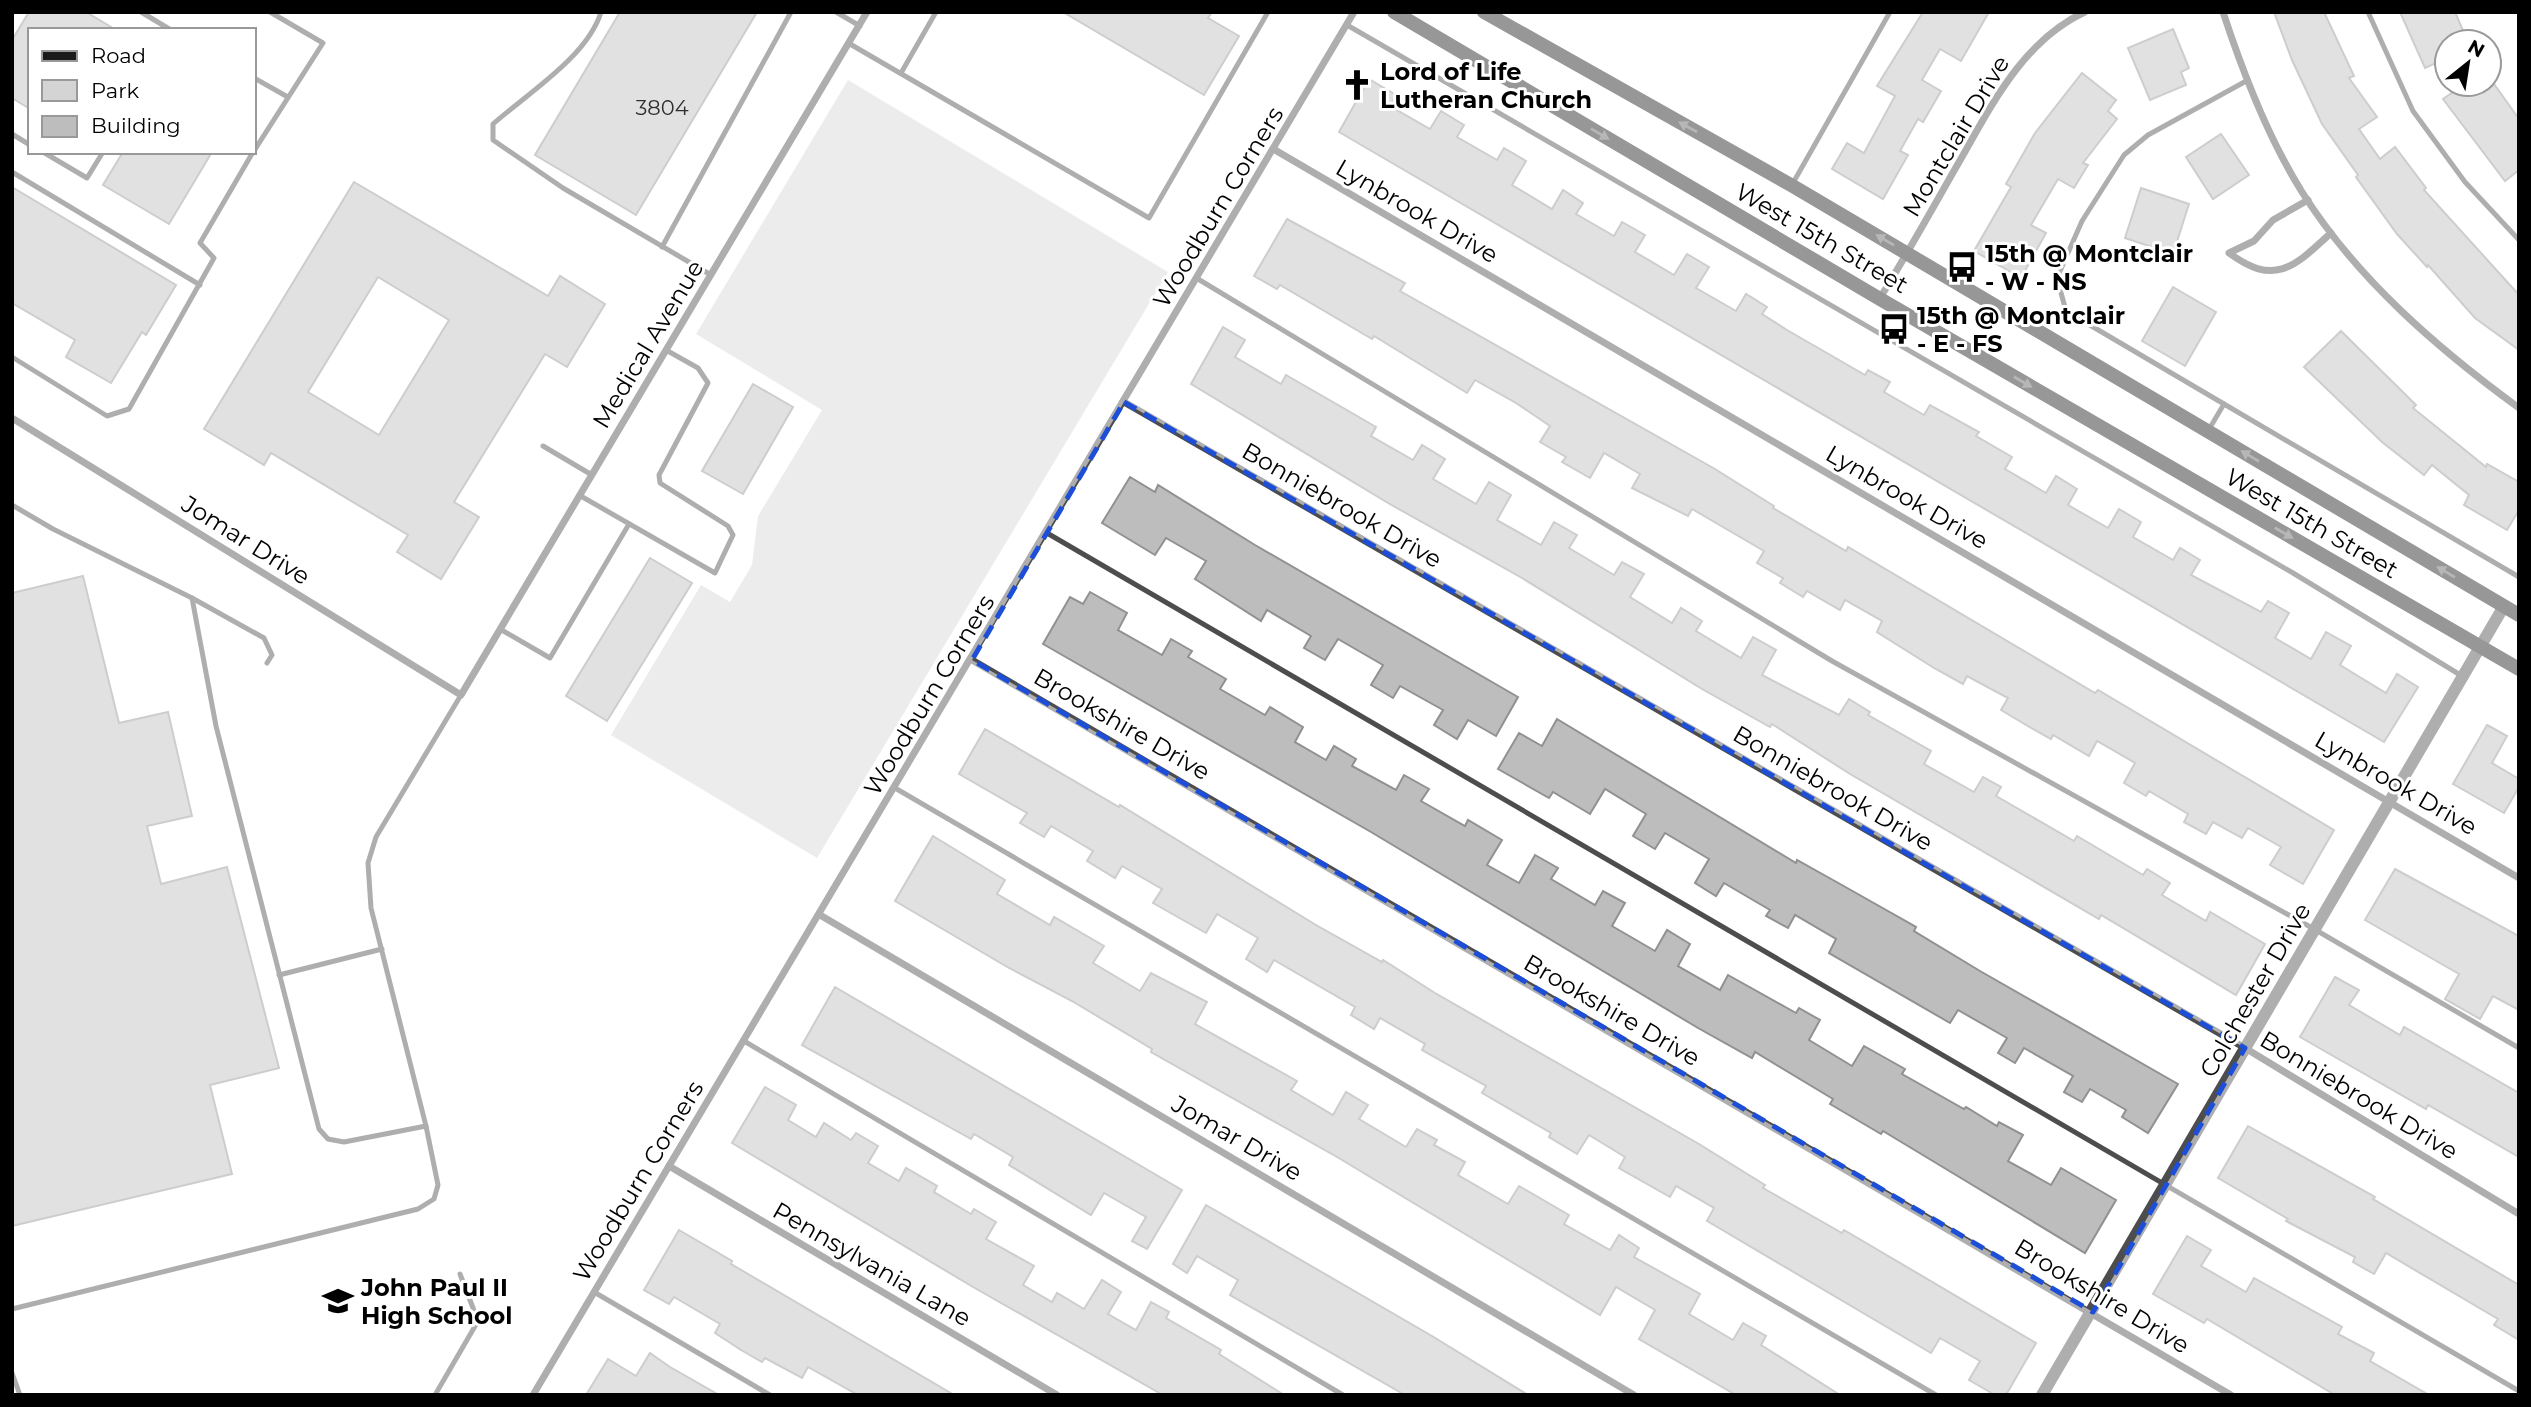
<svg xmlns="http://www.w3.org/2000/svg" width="2531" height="1407" font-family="Montserrat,sans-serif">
  <rect width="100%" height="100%" fill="#fff"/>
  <path fill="#d4d4d4" d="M848,80L1168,272L817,858L611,735L701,585L730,602L752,565L758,516L822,410L696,334Z"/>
  <g fill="#bdbdbd" stroke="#919191" stroke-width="2" fill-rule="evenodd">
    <path d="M29,12H86L116,30H30V109L12,98V40Z"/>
    <path d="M620,12H757L636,215L535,155Z"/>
    <path d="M1063,12H1212L1208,18L1239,36L1204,95Z"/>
    <path d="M1923,12H1989L1961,61L1940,49L1922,80L1941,91L1923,122L1918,119L1900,151L1908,155L1883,199L1832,169L1847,143L1864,153L1895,96L1877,86Z"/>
    <path d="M2274,12H2324L2354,76L2349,78L2377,117L2359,129L2380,159L2395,147L2426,188L2424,190L2519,295V350L2475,318L2428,265L2427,267L2397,234L2356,177L2358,175L2322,124L2292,60Z"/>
    <path d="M2400,12H2455L2468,42H2447V58L2425,68Z"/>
    <path d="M2173,29L2189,68L2181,72L2186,85L2150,100L2128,48Z"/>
    <path d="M2082,73L2116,100L2108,111L2117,119L2083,163L2088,165L2074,188L2058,179L2031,225L2046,233L2021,278L1974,251L2011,187L2006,184L2035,133Z"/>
    <path d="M1369,79L1396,95L1390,106L1430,129L1441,111L1464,125L1457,137L1497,160L1504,148L1526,161L1512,185L1552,209L1563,190L1583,203L1576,214L1614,236L1622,222L1645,235L1635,252L1674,275L1687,254L1709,267L1696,288L1736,311L1746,294L1767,307L1762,314L1787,330L1865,375L1868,370L1890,382L1884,392L1924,415L1930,405L1979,432L1976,436L2012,457L2005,469L2046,493L2056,476L2077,489L2068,505L2108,528L2119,509L2141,522L2133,537L2173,560L2180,548L2200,560L2191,575L2261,612L2268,601L2289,613L2275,638L2311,659L2326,632L2351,646L2340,665L2386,693L2397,674L2418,687L2384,742L1339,132Z"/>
    <path d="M2465,84H2494L2519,119V170L2505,181L2443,99Z"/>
    <path d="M2221,134L2249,175L2213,199L2186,157Z"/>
    <path d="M123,152H212L169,224L103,185Z"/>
    <path d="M354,182L548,296L560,276L605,304L567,367L545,354L454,502L479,517L441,579L397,552L408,535L271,453L264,465L204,429ZM378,277L449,320L379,435L308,392Z"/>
    <path d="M12,187L176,285L146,335L142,332L111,383L66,357L75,340L12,303Z"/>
    <path d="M2141,188L2189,204L2173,254L2125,238Z"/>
    <path d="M1287,219L1405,283L1400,291L1715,469L1774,506L1773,508L1846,551L1848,547L2095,693L2098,690L2334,830L2303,884L2270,865L2281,847L2248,828L2242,838L2213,822L2206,834L2184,822L2188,814L2149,791L2146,796L2124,783L2135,763L2097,741L2089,756L2053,735L2051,739L2026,725L2001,710L2008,698L1967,676L1963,684L1934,668L1877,632L1882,621L1845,600L1840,610L1807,591L1803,597L1780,583L1783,578L1757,563L1764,551L1692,509L1688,516L1632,488L1640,474L1604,453L1590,478L1562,462L1566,457L1540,442L1550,426L1516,403L1475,380L1467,393L1374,336L1372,339L1280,285L1277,289L1254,276Z"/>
    <path d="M2173,287L2216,312L2185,366L2142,341Z"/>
    <path d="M1223,327L1245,340L1235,357L1281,384L1286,375L1352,413L1376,427L1371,436L1413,460L1422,445L1445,459L1433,479L1476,504L1489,482L1511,495L1497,520L1541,545L1554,522L1577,535L1569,548L1614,575L1622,562L1644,574L1630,597L1672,623L1681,608L1702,621L1696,631L1741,658L1753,637L1776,650L1762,675L1839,715L1849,699L1870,712L1868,715L1931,751L1924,764L1974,792L1983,777L2001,787L1996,796L2074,841L2077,836L2143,875L2147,869L2170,883L2162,895L2206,921L2210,912L2265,944L2236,995L2101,915L2099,919L1850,774L1772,724L1770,727L1702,689L1522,578L1388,503L1191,384Z"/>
    <path d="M2341,331L2416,405L2413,408L2486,467L2487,464L2519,482V510L2507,530L2464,505L2469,495L2432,465L2424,475L2382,442L2304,367Z"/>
    <path d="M753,384L793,407L743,494L702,471Z"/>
    <path d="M1130,477L1155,492L1158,485L1255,545L1518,697L1496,736L1468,720L1457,739L1434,725L1443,710L1400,686L1393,698L1371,685L1383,665L1338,639L1325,660L1304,648L1311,636L1267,610L1261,621L1195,579L1206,561L1166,538L1155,555L1102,523Z"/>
    <path d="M650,558L692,583L607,721L566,696Z"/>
    <path d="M83,576L119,723L168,712L192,816L147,826L161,884L227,867L279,1068L210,1085L232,1174L12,1226V593Z"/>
    <path d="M1090,592L1127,613L1118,630L1162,655L1171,639L1192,651L1188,657L1226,679L1220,689L1265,715L1270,707L1303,727L1295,742L1326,760L1334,746L1356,759L1352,766L1396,790L1404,775L1429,789L1421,801L1465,826L1468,820L1502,840L1487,865L1519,883L1535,855L1558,868L1551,879L1595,905L1603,891L1625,903L1612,926L1655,951L1667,930L1690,944L1678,966L1720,990L1728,975L1796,1013L1799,1008L1820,1020L1809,1040L1852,1066L1864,1046L1905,1069L1902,1074L1964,1109L1966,1107L1997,1126L1999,1122L2023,1135L2008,1161L2051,1185L2061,1168L2116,1200L2085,1253L1883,1131L1881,1134L1830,1104L1833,1099L1755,1052L1752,1058L1698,1028L1371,832L1043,644L1070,597L1083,604Z"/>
    <path d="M1557,719L1796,863L1797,860L1849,889L1916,927L1914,931L1980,971L2178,1084L2148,1133L2122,1117L2126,1110L2090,1089L2082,1102L2064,1092L2073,1076L2024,1048L2015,1063L1998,1053L2007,1038L1958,1010L1950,1023L1829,953L1836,939L1795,915L1788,928L1766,916L1770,910L1724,883L1716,896L1695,883L1709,859L1665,833L1655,849L1633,836L1646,814L1605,789L1590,814L1553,792L1549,798L1498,769L1519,733L1542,746Z"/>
    <path d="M2487,725L2507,736L2492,763L2519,779V787L2504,813L2453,784Z"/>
    <path d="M985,729L1119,807L1120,805L1316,925L1382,962L1383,960L1435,993L1699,1144L1765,1185L1763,1188L1842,1233L1844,1230L2036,1343L2006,1395H1995L1969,1380L1980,1361L1940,1338L1931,1353L1707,1221L1714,1208L1676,1186L1670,1197L1619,1168L1625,1157L1589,1135L1577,1154L1549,1137L1551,1133L1482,1093L1486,1086L1422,1050L1425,1044L1380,1018L1374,1029L1351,1015L1355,1007L1274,960L1267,972L1246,959L1258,938L1217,914L1206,933L1153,903L1162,889L1122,866L1115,878L1087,861L1093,851L1051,826L1044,837L1020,823L1027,813L959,774Z"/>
    <path d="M933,836L1005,880L997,894L1050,925L1054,917L1104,946L1093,963L1140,991L1151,973L1207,1002L1195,1024L1297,1081L1291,1090L1333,1115L1346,1092L1368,1105L1359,1119L1406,1147L1417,1129L1437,1140L1434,1145L1465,1162L1458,1175L1508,1204L1519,1186L1569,1215L1564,1224L1610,1250L1619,1235L1639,1248L1634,1257L1700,1294L1689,1314L1733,1340L1743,1323L1766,1336L1761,1345L1840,1395H1736L1639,1339L1655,1310L1616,1287L1600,1315L1337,1157L1151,1052L1152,1049L1072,1001L1009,968L895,901Z"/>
    <path d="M2395,869L2519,936V1010L2493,996L2480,1019L2445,999L2459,974L2365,920Z"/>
    <path d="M2335,977L2359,990L2349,1005L2400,1035L2404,1027L2519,1093V1157L2428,1105L2426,1109L2300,1037Z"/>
    <path d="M835,987L1182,1190L1147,1249L1132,1241L1146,1217L1104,1193L1091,1215L1009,1165L1013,1157L974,1134L971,1139L802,1045Z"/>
    <path d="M765,1087L796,1105L788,1120L816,1137L824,1123L851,1140L856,1133L878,1146L868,1163L899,1181L906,1168L937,1186L934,1192L971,1214L974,1209L996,1222L986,1239L1034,1266L1023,1285L1052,1302L1057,1293L1084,1309L1102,1280L1121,1292L1108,1314L1136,1330L1151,1302L1169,1312L1166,1318L1221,1350L1219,1354L1284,1395H1163L973,1287L732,1143Z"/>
    <path d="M2248,1126L2375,1197L2373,1199L2519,1285V1340L2494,1325L2498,1319L2386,1253L2374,1274L2353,1262L2355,1257L2286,1221L2288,1219L2218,1178Z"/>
    <path d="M1206,1205L1432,1336L1528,1395H1405L1230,1295L1238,1280L1197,1256L1187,1273L1173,1264Z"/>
    <path d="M679,1230L732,1261L731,1264L954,1395H858L808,1367L802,1378L765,1358L762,1362L741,1350L715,1333L720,1324L674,1297L669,1304L644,1290Z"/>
    <path d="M2187,1236L2211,1250L2201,1266L2246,1292L2254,1278L2342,1327L2338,1334L2374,1353L2370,1361L2429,1395H2335L2207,1319L2204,1323L2153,1294Z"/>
    <path d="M650,1353L670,1367L719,1395H586L608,1359L636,1376Z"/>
  </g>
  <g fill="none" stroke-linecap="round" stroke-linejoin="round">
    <g stroke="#4d4d4d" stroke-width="5">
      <path d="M141,12L171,30"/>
      <path d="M601,12C588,56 527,94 493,124V140L563,188L711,275"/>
      <path d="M836,12L860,26"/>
      <path d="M2368,12L2413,111L2465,182L2519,240"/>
      <path d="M1347,25L2293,573L2462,676"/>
      <path d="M850,44L1149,218L1268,12"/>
      <path d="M901,73L936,12"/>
      <path d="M254,78L286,96"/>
      <path d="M12,134L30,145"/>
      <path d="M254,151L323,43L270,12"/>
      <path d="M43,152L87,178L103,152"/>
      <path d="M12,172L200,285"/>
      <path d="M1793,183L1890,12"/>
      <path d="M662,247L791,12"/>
      <path d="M1198,279L1832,661L2314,929L2519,1048"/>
      <path d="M12,357L107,416L129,409L214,258L200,243L253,152"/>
      <path d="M2224,404L2519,577"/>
      <path d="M2208,431L2224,404L2066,311L2057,278L2082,221L2124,155L2148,135L2248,80"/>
      <path d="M543,446L592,475"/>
      <path d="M579,495L715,573L733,535L728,526L660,483L659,475L708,383L698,368L666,350"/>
      <path d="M12,505L53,529L192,598L216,726L319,1129L328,1139L344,1142L426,1126L438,1185L434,1199L418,1209L12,1309"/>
      <path d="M1047,533L2519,1391"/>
      <path d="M192,598L264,638L272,655L267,663"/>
      <path d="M500,629L550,658L629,524"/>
      <path d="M895,788L1936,1395"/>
      <path d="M279,975L382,949"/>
      <path d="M744,1041L1343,1395"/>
      <path d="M426,1126L371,908L368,863L376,837L461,695"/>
      <path d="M594,1292L770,1395"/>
      <path d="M12,1373L20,1395"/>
      <path d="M435,1395L478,1321L460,1274"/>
    </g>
    <g stroke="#4d4d4d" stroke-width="7">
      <path d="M2223,12C2243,73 2268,138 2302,192C2357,279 2437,348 2519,408"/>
      <path d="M1275,150L2519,878"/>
      <path d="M2308,200L2273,220L2254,241L2229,253C2275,287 2294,267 2331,233"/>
      <path d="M1880,298C1906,256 1930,213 1955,169C1989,111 2020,42 2085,12"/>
      <path d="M1124,402L2245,1048L2519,1214"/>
      <path d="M12,418L461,695L867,12"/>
      <path d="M972,660L2231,1395"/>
      <path d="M820,915L1634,1395"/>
      <path d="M669,1166L1057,1395"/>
      <path d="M533,1395L1354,12"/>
    </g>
    <path stroke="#4d4d4d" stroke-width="12" d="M2042,1395L2504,606"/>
    <g stroke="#1a1a1a" stroke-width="14">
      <path d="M1394,12L1880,299L2519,669"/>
      <path d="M1484,12L1791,185L2519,615"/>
    </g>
  </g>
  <defs><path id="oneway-solid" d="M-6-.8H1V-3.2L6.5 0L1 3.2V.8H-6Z" transform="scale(1.75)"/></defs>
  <g fill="#5f5f5f">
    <use href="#oneway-solid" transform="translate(1688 127) rotate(-151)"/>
    <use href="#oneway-solid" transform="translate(1600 134) rotate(31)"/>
    <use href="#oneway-solid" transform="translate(1885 240) rotate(-150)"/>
    <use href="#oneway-solid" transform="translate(2023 382) rotate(30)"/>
    <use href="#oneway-solid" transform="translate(2250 456) rotate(-149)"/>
    <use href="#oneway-solid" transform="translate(2284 533) rotate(30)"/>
    <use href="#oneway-solid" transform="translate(2446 572) rotate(-149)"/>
  </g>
  <path d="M0 0H2531V1407H0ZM1124,402L2245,1048L2093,1312L972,660Z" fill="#fff" fill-opacity=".55" fill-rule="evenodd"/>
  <path fill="none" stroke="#1d4ed8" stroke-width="5" stroke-dasharray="14 9" stroke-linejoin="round" d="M1124,402L2245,1048L2093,1312L972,660Z"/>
  <defs>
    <symbol id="church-bare" viewBox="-9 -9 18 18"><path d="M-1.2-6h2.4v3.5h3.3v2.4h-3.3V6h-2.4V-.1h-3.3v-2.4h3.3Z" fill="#000" stroke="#fff" stroke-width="2.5" paint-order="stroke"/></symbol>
    <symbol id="bus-bare" viewBox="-9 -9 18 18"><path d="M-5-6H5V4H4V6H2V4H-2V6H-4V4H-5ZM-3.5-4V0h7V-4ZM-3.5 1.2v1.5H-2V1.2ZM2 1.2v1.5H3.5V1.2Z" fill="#000" stroke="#fff" stroke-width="2.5" paint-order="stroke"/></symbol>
    <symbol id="school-bare" viewBox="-9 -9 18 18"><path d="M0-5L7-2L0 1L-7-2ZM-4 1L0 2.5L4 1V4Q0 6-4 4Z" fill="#000" stroke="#fff" stroke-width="2.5" paint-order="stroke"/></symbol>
  </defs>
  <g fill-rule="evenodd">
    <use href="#church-bare" x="1335" y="63" width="44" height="44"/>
    <use href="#bus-bare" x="1940" y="245" width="44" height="44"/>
    <use href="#bus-bare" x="1872" y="307" width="44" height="44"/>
    <use href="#school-bare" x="316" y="1279" width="44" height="44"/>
  </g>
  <g text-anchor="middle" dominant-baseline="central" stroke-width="6" stroke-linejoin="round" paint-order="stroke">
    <g font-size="21" fill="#2f2f2f">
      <text x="662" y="107">3804</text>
    </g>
    <g font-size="24" font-weight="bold" fill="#000" stroke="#fff" text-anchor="start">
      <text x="1380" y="71">Lord of Life<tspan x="1380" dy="28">Lutheran Church</tspan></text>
      <text x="1985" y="253">15th @ Montclair<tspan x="1985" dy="28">- W - NS</tspan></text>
      <text x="1917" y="315">15th @ Montclair<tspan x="1917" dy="28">- E - FS</tspan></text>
      <text x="361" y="1287">John Paul II<tspan x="361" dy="28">High School</tspan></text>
    </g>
    <g font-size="24" fill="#000" stroke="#fff">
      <text transform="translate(1956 136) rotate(-59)">Montclair Drive</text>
      <text transform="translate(1218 207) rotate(-59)">Woodburn Corners</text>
      <text transform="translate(1417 211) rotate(30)">Lynbrook Drive</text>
      <text transform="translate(1822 238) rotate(30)">West 15th Street</text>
      <text transform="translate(648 344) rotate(-59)">Medical Avenue</text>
      <text transform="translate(1907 497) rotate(30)">Lynbrook Drive</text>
      <text transform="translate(1342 505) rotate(30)">Bonniebrook Drive</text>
      <text transform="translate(2312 523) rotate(30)">West 15th Street</text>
      <text transform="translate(246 540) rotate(32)">Jomar Drive</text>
      <text transform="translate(929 695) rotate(-59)">Woodburn Corners</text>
      <text transform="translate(1122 724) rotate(30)">Brookshire Drive</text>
      <text transform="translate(2396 783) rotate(30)">Lynbrook Drive</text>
      <text transform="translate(1833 788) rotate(30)">Bonniebrook Drive</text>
      <text transform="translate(2255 990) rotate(-60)">Colchester Drive</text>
      <text transform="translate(1612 1010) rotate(30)">Brookshire Drive</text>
      <text transform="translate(2359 1095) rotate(31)">Bonniebrook Drive</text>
      <text transform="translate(1237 1138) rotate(30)">Jomar Drive</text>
      <text transform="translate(638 1181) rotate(-59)">Woodburn Corners</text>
      <text transform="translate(872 1264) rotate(30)">Pennsylvania Lane</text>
      <text transform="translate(2102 1296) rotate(31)">Brookshire Drive</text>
    </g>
  </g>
  <rect width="2531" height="1407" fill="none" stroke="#000000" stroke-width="28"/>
  <rect x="28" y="28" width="228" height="126" fill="#ffffff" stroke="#999999" stroke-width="2"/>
  <rect x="42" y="51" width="35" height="10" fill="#1a1a1a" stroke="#999999" stroke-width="2"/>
  <text x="91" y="63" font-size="21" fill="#000000">Road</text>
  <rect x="42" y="80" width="35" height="21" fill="#d4d4d4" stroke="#999999" stroke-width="2"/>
  <text x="91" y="98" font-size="21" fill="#000000">Park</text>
  <rect x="42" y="116" width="35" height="21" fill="#bdbdbd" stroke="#999999" stroke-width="2"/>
  <text x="91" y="133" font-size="21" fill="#000000">Building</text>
  <g transform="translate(2468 63) rotate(30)"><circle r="33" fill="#ffffff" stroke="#999999" stroke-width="2"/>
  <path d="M0-5L12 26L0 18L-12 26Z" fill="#000000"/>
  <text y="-10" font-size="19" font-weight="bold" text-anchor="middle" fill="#000000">N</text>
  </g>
</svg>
